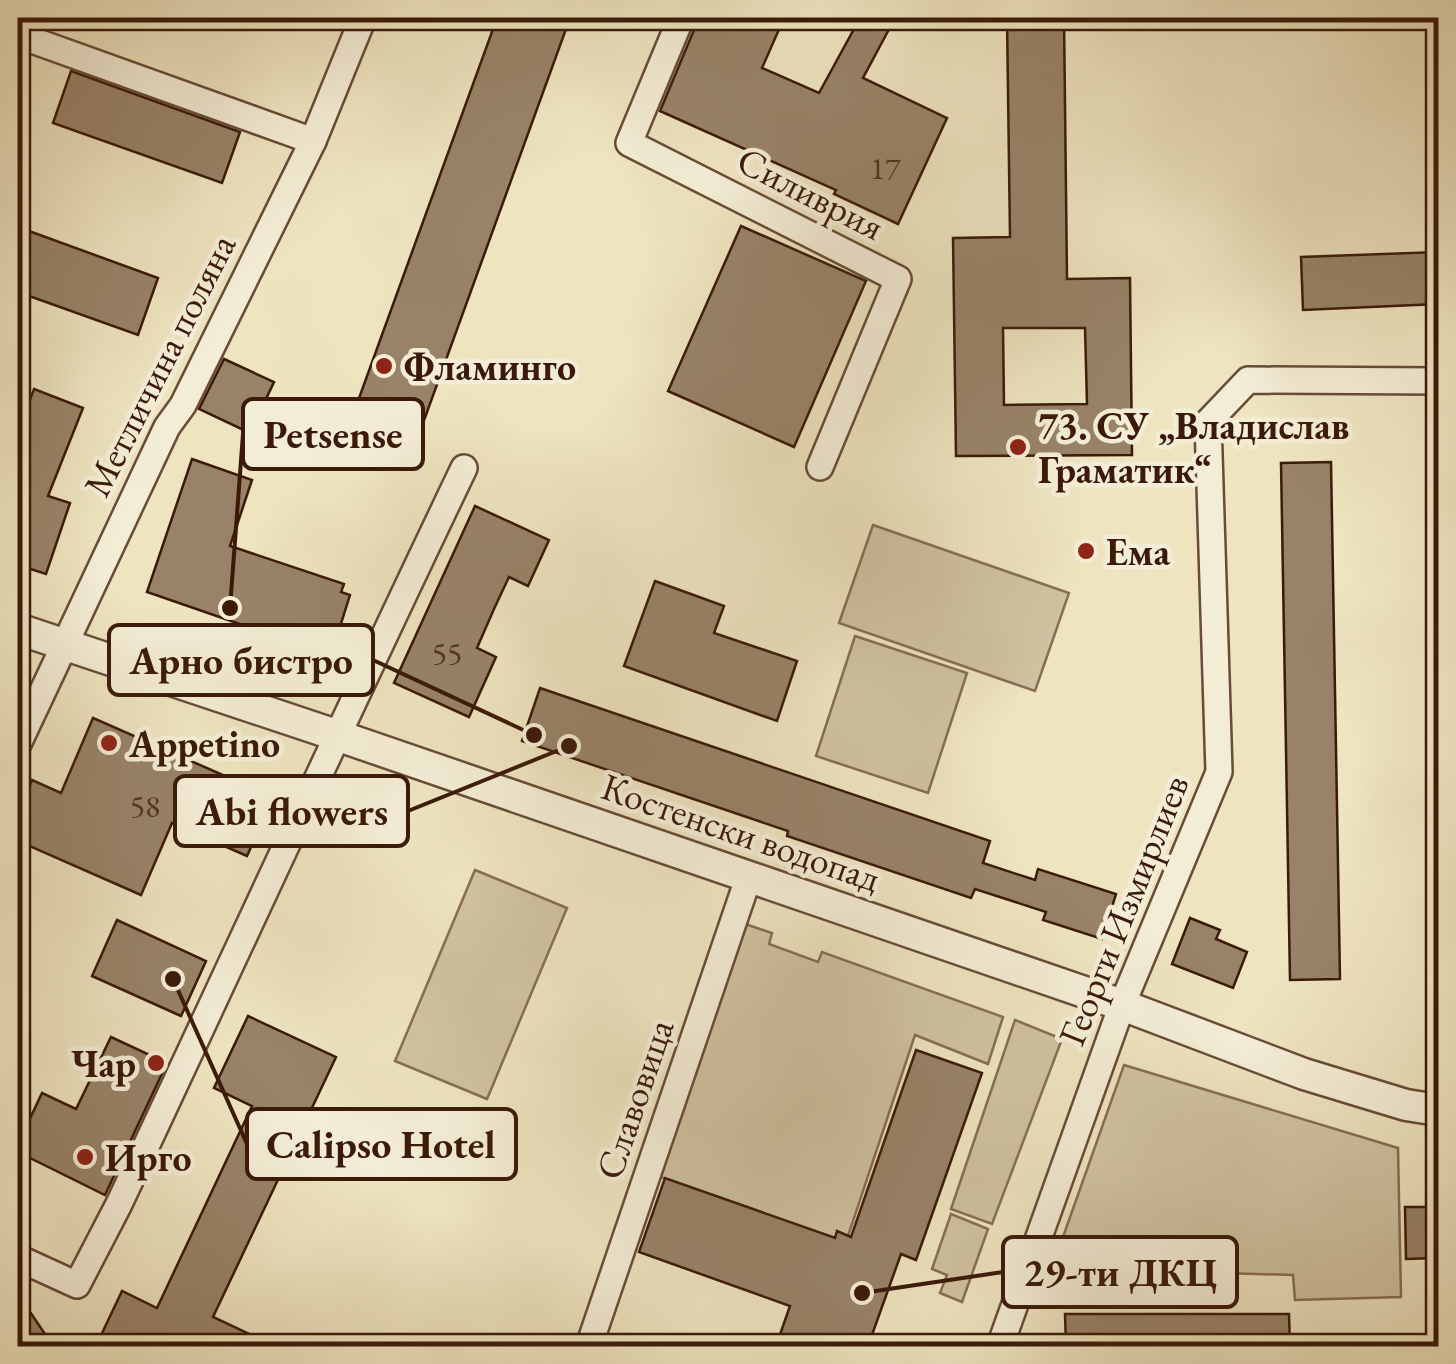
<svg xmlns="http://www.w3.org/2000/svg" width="1456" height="1364" font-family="'EB Garamond',serif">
  <rect width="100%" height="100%" fill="#eee4c0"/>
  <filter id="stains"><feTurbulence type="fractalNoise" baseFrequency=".002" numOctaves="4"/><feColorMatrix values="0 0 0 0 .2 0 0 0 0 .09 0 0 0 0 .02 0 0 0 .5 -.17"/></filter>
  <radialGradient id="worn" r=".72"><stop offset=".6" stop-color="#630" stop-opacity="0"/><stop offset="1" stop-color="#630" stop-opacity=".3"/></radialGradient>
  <g fill="#d0c2a1" stroke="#866e55" stroke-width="2.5">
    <path d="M873,525L1069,593L1035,691L839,623Z"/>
    <path d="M855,636L967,673L928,793L816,756Z"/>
    <path d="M475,870L567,908L487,1099L395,1061Z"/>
    <path d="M745,924L772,933L769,944L818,962L822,952L1003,1017L988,1064L915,1035L848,1236L838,1232L835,1238L652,1174Z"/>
    <path d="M1015,1020L1062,1039L992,1224L951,1209Z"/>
    <path d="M1124,1065L1398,1148L1401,1297L1295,1300L1293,1275L1052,1268Z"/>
    <path d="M951,1214L988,1229L962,1302L940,1293L947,1275L932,1269Z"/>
  </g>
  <g fill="#988368" stroke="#3b1a09" stroke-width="2.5" fill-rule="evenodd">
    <path d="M497,18H570L410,459L382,449L378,458L342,445Z"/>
    <path d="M699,18H784L762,68L819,93L860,18H895L863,78L947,118L898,224L834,194L836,190L660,111Z"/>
    <path d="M1007,18H1064L1067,279L1130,278L1132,455L956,456L953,238L1010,237ZM1003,328H1085L1087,404L1004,405Z"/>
    <path d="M71,71L240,132L222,183L53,123Z"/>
    <path d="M741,226L866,281L794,447L668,391Z"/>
    <path d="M18,227L158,278L138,335L18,292Z"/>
    <path d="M1438,252V304L1303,310L1301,257Z"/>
    <path d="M224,359L274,382L250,433L199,409Z"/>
    <path d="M34,389L83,408L48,496L70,503L46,574L18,565V431Z"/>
    <path d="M192,459L252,480L230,546L344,584L341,592L350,595L333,649L323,646L321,652L147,592Z"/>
    <path d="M1331,462L1340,979L1290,980L1281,463Z"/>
    <path d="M475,506L549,540L528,586L509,577L494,609L477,648L496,657L469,717L394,683Z"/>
    <path d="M655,581L724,606L714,633L797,661L777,721L624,666Z"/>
    <path d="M540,688L990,841L983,863L1035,880L1038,869L1116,894L1102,939L1043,920L1046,912L975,889L971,898L787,836L788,831L522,741Z"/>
    <path d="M93,718L273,797L247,856L172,823L141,895L18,841V815L32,780L61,793Z"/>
    <path d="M1190,918L1220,930L1216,939L1247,952L1233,988L1172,964Z"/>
    <path d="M117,920L206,961L181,1016L92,976Z"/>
    <path d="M248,1016L336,1057L213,1317L275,1346H96L122,1291L157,1308L252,1106L214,1088Z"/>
    <path d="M111,1037L167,1063L105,1195L18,1152V1144L42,1093L76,1109Z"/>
    <path d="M916,1050L982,1073L916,1260L901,1254L868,1346H776L790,1306L639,1252L665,1178L835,1238L837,1231L851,1237Z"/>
    <path d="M1405,1207H1438V1258L1406,1259Z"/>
    <path d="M18,1294L53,1346H18Z"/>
    <path d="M1065,1314H1289L1290,1346H1066Z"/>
  </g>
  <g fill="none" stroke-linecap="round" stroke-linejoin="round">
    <defs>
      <g id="minor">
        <path d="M681,18L629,143L898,279L820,467"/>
        <path d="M18,35L313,141"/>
        <path d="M18,744L167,427L183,405L313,141L363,18"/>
        <path d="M18,1258L77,1285L119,1204C234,959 347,712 464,468"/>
        <path d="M589,1346L749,876"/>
        <path d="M1000,1346L1122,1005L1219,772L1208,422L1248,380L1438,381"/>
      </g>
      <path id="tertiary" d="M18,629L339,736L1122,1005L1304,1074L1406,1105L1438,1110"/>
    </defs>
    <use href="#minor" stroke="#684c37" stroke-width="30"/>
    <use href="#tertiary" stroke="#684c37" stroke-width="35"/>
    <use href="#minor" stroke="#f4edd6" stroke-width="25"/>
    <use href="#tertiary" stroke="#f4edd6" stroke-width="30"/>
  </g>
  <g fill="#8f2418" stroke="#f4edd6" stroke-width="4">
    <circle cx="384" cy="366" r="10"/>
    <circle cx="1018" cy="447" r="10"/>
    <circle cx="1086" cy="551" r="10"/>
    <circle cx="109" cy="743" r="10"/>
    <circle cx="156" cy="1063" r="10"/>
    <circle cx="85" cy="1157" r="10"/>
  </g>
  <g text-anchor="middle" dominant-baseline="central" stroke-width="9" stroke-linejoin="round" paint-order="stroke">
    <g font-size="32" fill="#523421">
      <text x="885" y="168">17</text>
      <text x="447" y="653">55</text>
      <text x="145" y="806">58</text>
    </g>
    <g font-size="38" fill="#3b1a09" stroke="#f4edd6">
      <text transform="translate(811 193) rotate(27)">Силиврия</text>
      <text transform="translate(159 365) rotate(-63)">Метличина поляна</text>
      <text transform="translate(741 832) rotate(19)">Костенски водопад</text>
      <text transform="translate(1123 910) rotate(-68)">Георги Измирлиев</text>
      <text transform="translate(634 1099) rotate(-71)">Славовица</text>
    </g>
    <g font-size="38" font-weight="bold" fill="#3b1a09" stroke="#f4edd6" text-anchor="start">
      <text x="404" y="366">Фламинго</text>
      <text x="1038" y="425">73. СУ „Владислав<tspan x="1038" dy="44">Граматик“</tspan></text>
      <text x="1106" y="551">Ема</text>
      <text x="129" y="743">Appetino</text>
      <text x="136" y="1063" text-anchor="end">Чар</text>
      <text x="105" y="1157">Ирго</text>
    </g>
  </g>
  <path fill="none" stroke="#3b1a09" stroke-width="4" d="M230 608L243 434M534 735L373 660M569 746L408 811M173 979L247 1144M862 1293L1003 1272"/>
  <g fill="#3b1a09" stroke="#f4edd6" stroke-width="4">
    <circle cx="230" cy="608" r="10"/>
    <circle cx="534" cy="735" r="10"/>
    <circle cx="569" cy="746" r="10"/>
    <circle cx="173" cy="979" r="10"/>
    <circle cx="862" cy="1293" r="10"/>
  </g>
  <g fill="#f4edd6" stroke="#3b1a09" stroke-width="4">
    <rect x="243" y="399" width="180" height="70" rx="10"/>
    <rect x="109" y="625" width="264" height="70" rx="10"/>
    <rect x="175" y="776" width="233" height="70" rx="10"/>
    <rect x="247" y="1109" width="269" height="70" rx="10"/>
    <rect x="1003" y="1237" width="234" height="70" rx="10"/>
  </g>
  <g font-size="40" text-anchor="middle" font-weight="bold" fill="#3b1a09">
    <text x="333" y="448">Petsense</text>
    <text x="241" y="674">Арно бистро</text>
    <text x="292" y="825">Abi flowers</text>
    <text x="381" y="1158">Calipso Hotel</text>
    <text x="1120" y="1286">29-ти ДКЦ</text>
  </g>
  <rect width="1456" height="1364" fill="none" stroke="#eee4c0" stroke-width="60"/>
  <rect x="20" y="20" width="1416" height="1324" fill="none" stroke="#3b1a09" stroke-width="5"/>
  <rect x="30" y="30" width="1396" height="1304" fill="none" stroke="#3b1a09" stroke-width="2.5"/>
  <rect width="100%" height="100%" filter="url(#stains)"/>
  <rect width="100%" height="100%" fill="url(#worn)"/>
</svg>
